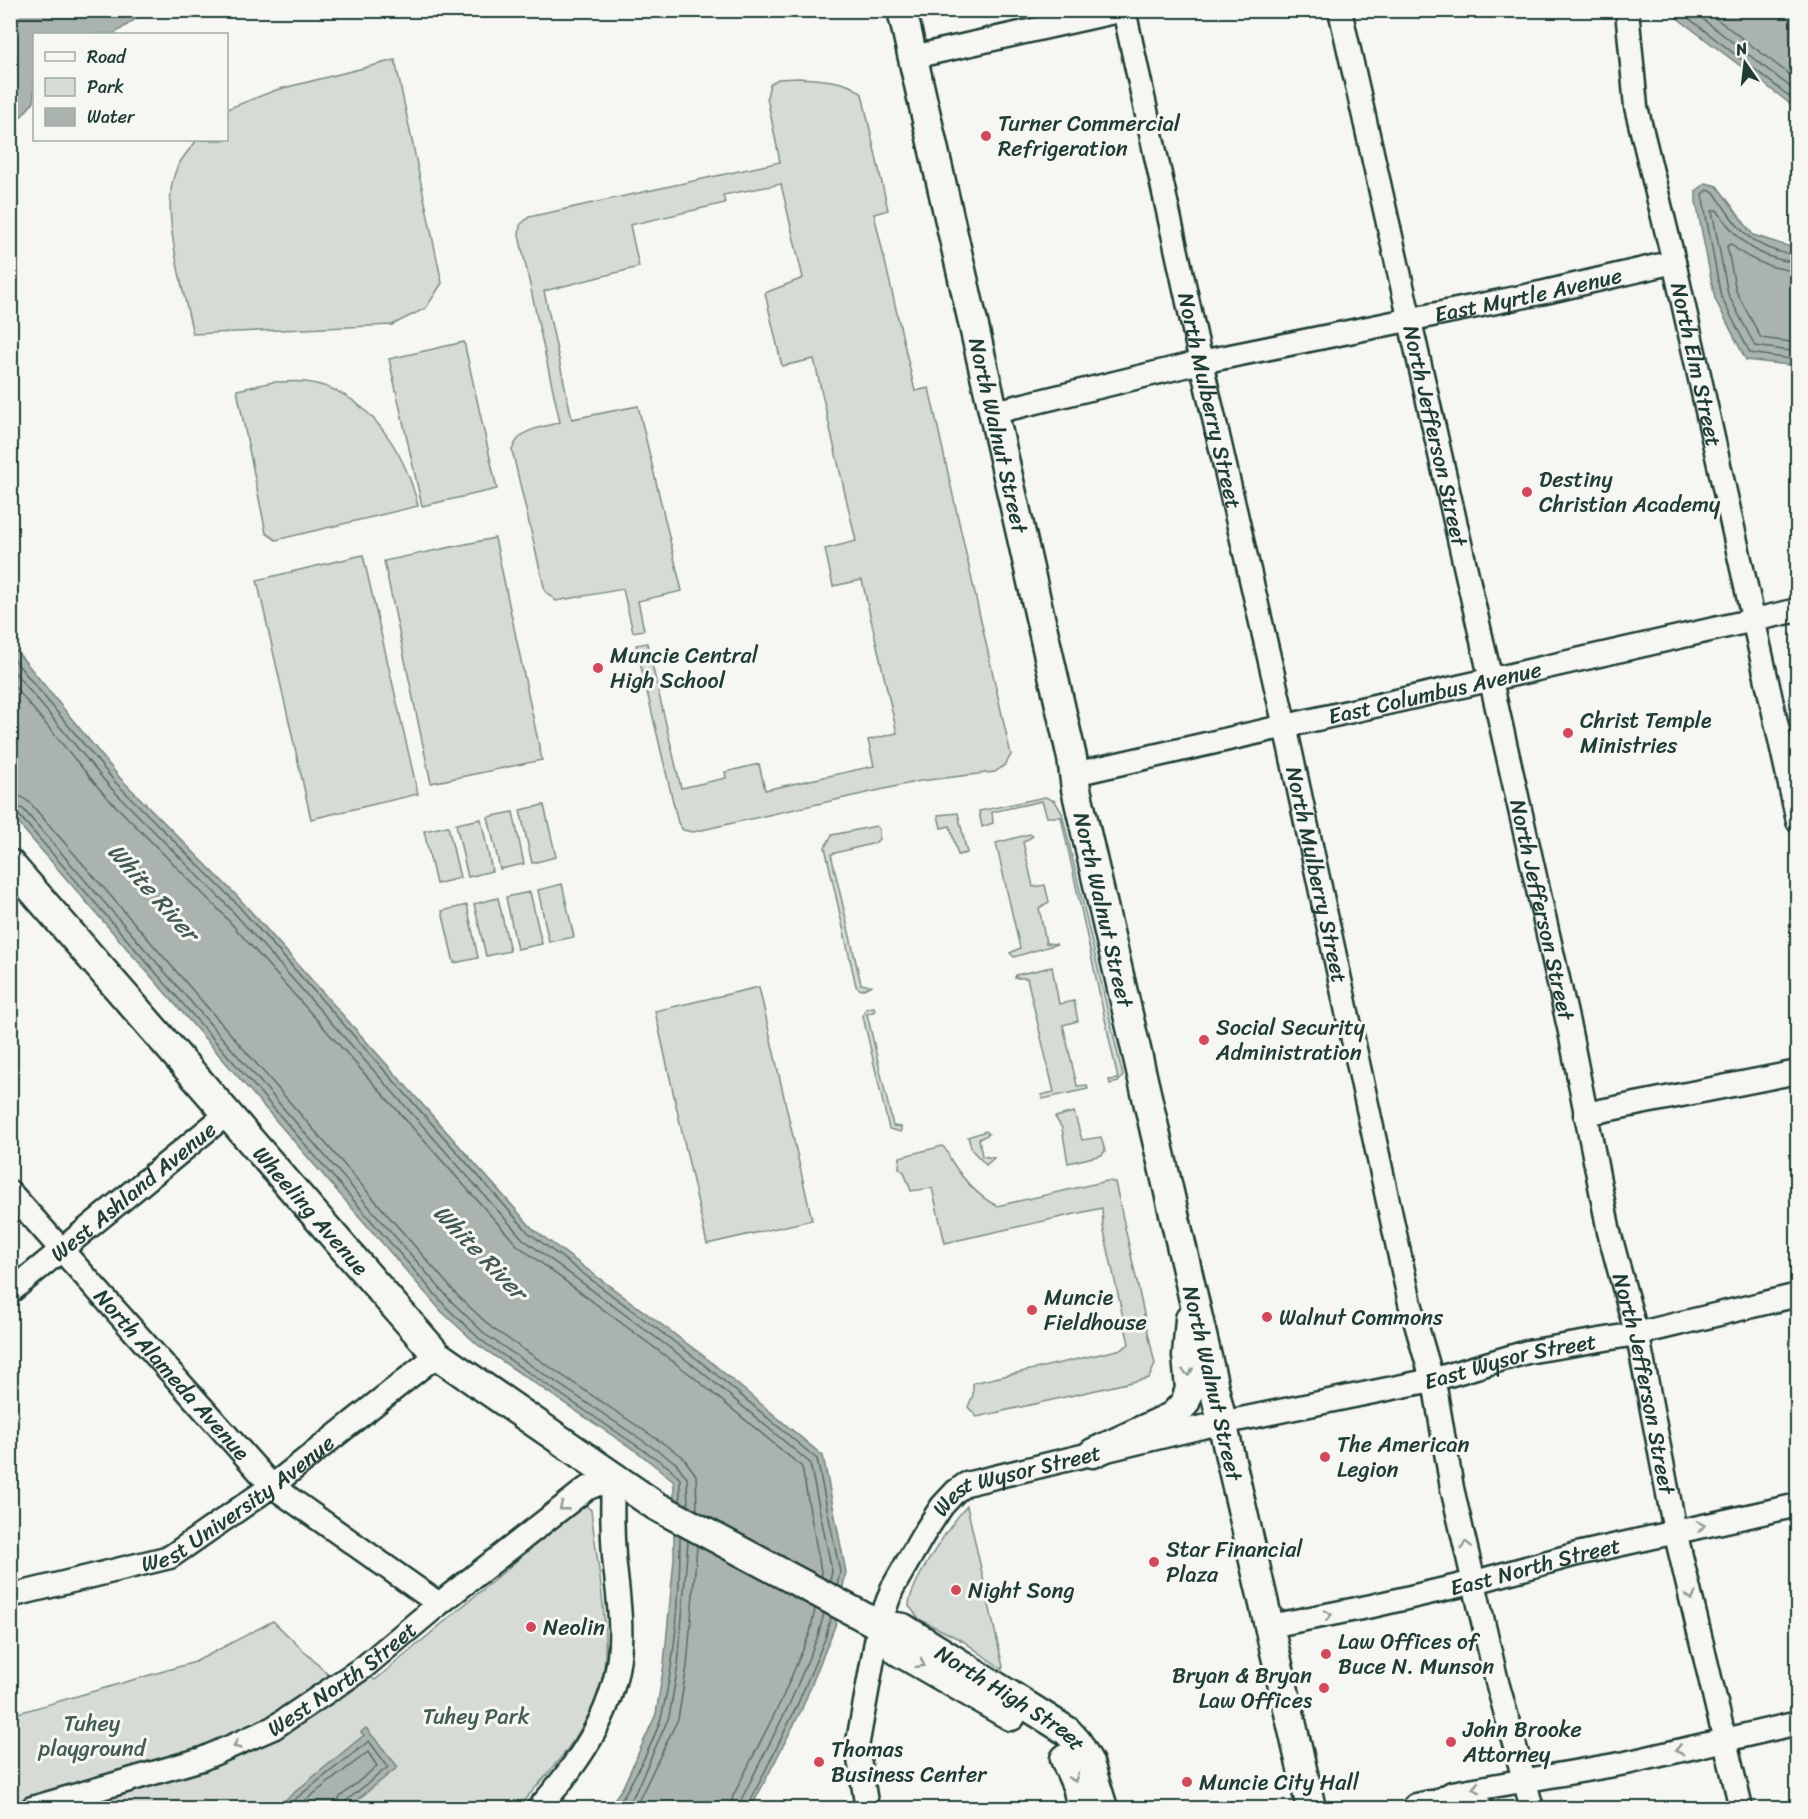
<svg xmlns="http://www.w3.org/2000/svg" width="1808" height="1819" font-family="Sriracha,sans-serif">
  <rect width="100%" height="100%" fill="#f6f6f2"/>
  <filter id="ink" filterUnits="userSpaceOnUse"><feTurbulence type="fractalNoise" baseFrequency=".0167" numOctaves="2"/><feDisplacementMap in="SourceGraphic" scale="12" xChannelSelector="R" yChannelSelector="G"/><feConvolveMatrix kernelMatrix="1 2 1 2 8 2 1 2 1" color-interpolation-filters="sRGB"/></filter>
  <g filter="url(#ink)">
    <g fill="#d6dbd6" stroke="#7a8c85" stroke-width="1.5">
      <path d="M395,60L442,283L426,308L392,325L193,334C184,292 159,210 176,170C180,159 190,149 197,140H226L227,109L276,90Z"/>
      <path d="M799,78C820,80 847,79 862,94L888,210L874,214L915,391L929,388L1011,755L1005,765L995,772L920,781L693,832L683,830L678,823L636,645L647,643L681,788L726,778L725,772L759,764L765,790L874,766L868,740L897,733L862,580L833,586L825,549L856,541L814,359L782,366L765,293L803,278L781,184L723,195L725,203L630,225L639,267L544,291L572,419L638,406L682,591L638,601L644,630L633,632L623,589L556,601L545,591L512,450C520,427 540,429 560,422L519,235L520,225L529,217L780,162L767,97L770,84L778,79Z"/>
      <path d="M464,342L497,489L422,506L389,359Z"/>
      <path d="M273,382C284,382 296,381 306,382C367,390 405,451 418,506L276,540L266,533L237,390Z"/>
      <path d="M495,538L542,760L431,783L384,561Z"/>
      <path d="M363,555L418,794L311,819L257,580Z"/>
      <path d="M1045,797L1055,801L1062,813L1123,1076L1118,1082L1110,1084L1109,1080L1118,1079L1061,817H1047L1042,801L992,812L993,823L982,827L979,811Z"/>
      <path d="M544,805L556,857L532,863L520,810Z"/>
      <path d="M513,812L524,864L500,869L488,817Z"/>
      <path d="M958,813L967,853L958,855L950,826L941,828L938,815Z"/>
      <path d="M481,819L492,871L468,877L456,824Z"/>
      <path d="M448,826L460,878L436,884L424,831Z"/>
      <path d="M876,826L879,829V839L875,843L831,854L861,984L871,986L861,990L856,986L825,847L832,835Z"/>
      <path d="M1030,834L1033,836L1023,842L1033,887L1045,885L1049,902L1039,908L1046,943L1057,944L1014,957L1010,953L1020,948L996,843Z"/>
      <path d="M562,884L574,937L549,942L538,890Z"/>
      <path d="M530,892L542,944L517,949L506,897Z"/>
      <path d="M498,898L510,951L486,956L474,904Z"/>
      <path d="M467,905L478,958L454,963L442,911Z"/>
      <path d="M1052,967L1059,1004L1074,1001L1078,1021L1063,1025L1077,1086L1087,1085L1088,1089L1043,1099L1041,1095L1054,1092L1027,978H1015L1016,975Z"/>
      <path d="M759,987L812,1220L707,1244L655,1011Z"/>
      <path d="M874,1007L875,1011L867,1014L893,1126L901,1127V1132L889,1129L863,1016L866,1009Z"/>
      <path d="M1074,1112L1082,1140L1101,1137L1105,1151L1102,1155L1068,1163L1062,1128L1055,1117Z"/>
      <path d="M986,1131L989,1134L979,1139L982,1156L994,1158L986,1165L972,1150L968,1137Z"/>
      <path d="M942,1146C948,1150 948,1156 952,1162C963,1179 979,1197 997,1206L1107,1181L1115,1182L1155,1364L1149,1378L977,1417L968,1407L973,1395V1383L1122,1349L1129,1344L1103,1227L1102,1208L945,1243L932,1188L911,1191L904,1172L899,1168L900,1157Z"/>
      <path d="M584,1504L591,1510C596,1557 613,1640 601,1684C586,1734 551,1771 517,1808H11V1715L195,1662L273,1621L348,1694L371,1677L375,1680Z"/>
      <path d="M967,1506L1003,1667L1002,1669L963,1641L919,1619L909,1606C909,1585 952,1522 967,1506Z"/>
    </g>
    <g fill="#aab3ae" stroke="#72847d" stroke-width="1.5">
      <path d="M11,10H147V11L114,34H34V102L11,128Z"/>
      <path d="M1668,11H1797V110L1784,99Z"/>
      <path d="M1706,183L1717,186L1753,235L1797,249V366L1746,360L1715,299L1696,202V191Z"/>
      <path d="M10,643L120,778L237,896L533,1229L705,1357L823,1456L846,1572L835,1626L801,1711L751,1808H608L623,1787L656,1714L664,1664L674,1559V1481L640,1454L478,1345L442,1312L11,815Z"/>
      <path d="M366,1728L398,1767L347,1808H291L284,1801L364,1735L361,1732Z"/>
    </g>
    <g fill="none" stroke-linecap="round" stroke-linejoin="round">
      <g stroke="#576c65" stroke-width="1.5">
        <path d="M1678,10L1798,103"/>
        <path d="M1691,10L1798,93"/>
        <path d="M1705,10L1798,81"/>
        <path d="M1798,255C1751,251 1737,227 1714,192L1707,190L1702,194L1721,297L1750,353L1798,360"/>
        <path d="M1798,262C1759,260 1737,241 1717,210L1712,211L1728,294L1755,346L1798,352"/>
        <path d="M1798,271C1775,270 1747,260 1731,244L1727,246L1736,291L1761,338L1798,343"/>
        <path d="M10,655L115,782L233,900L529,1233L701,1362L817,1459L840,1572L837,1585"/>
        <path d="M10,667L110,787L227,905L523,1239L697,1368L810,1463L832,1571L830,1581"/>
        <path d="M10,681L103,793L220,911L517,1245L691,1375L802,1467L822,1577"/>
        <path d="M10,795L22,797L30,803L458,1296L492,1328L682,1456L696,1475L697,1510"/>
        <path d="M10,804L23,809L452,1302L486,1335L676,1463L687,1478L688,1505"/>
        <path d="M10,812L18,814L447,1308L482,1341L670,1468L680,1479V1501"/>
        <path d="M295,1808L294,1800L369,1741L388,1767L346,1801L344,1808"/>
        <path d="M302,1808L303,1802L368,1752L377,1766L340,1797L336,1808"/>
        <path d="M616,1808C631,1785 655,1741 662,1714C675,1660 680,1593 680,1537"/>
        <path d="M625,1808L635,1793L669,1717L678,1666L688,1541"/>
        <path d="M635,1808L678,1719L687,1666L697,1546"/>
        <path d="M730,1808L733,1796L781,1701L810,1633L815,1609"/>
        <path d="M739,1808L741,1800L789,1705L818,1636L824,1613"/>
        <path d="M747,1808L796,1708L825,1639L831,1617"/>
      </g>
      <defs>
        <g id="minor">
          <path id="s1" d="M1124,10L1201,362L1289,744L1410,1303L1436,1393L1452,1488L1497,1682L1532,1808"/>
          <path id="s2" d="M1340,10L1570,1032L1609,1232L1640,1347L1675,1531L1741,1808"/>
          <path id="s3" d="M1627,10L1636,107L1674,262L1798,821"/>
          <path d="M913,57L1123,10"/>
          <path id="s4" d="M995,412L1201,362L1545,292L1674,262"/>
          <path id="s5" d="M1074,774L1798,610"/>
          <path d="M1585,1114L1798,1072"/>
          <path id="s6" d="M10,1192L272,1486L439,1604"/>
          <path id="s7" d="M10,1292L228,1113"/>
          <path id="s8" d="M10,1596L170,1557L272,1486L437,1355"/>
          <path id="s9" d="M1270,1626L1372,1606L1475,1582L1577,1554L1798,1505"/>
          <path d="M1431,1805L1452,1793L1626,1763L1798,1723"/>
          <path id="s10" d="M32,1808L202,1759L273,1728L364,1667L439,1604L586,1489L613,1478C612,1504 612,1530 614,1556C617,1589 623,1623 619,1657C612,1716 577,1765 539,1808"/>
          <path id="s11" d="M867,1808L857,1747L879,1625L892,1589L923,1535L942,1506L956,1491L966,1484L1202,1427L1432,1380L1527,1352L1636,1334L1798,1295"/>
        </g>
        <g id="major">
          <path id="s12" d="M902,10L1072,758L1076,789L1311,1808"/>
          <path id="s13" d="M10,864L437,1355L656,1506L879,1625L903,1628L1067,1731L1077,1742L1089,1763L1103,1808"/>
          <path d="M1093,1453L1173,1416L1185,1403L1190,1389L1187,1356L1190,1319"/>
          <path d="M879,1625L898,1651L1011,1716"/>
          <path d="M1065,1759L1077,1786L1082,1808"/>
          <path d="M1417,1808L1431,1805L1478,1808"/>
        </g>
      </defs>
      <use href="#minor" stroke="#1f3d34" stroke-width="27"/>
      <use href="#major" stroke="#1f3d34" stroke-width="33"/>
      <use href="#minor" stroke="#f6f6f2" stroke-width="22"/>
      <use href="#major" stroke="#f6f6f2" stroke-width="28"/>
    </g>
    <defs><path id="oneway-chevron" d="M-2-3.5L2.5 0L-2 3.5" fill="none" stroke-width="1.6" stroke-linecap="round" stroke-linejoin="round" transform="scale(1.5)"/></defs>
    <g stroke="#8a9a93">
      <use href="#oneway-chevron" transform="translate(1188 1372) rotate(84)"/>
      <use href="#oneway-chevron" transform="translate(563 1507) rotate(142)"/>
      <use href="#oneway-chevron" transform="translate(1701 1526) rotate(-12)"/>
      <use href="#oneway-chevron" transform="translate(1466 1545) rotate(-104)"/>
      <use href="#oneway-chevron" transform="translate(1691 1596) rotate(76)"/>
      <use href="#oneway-chevron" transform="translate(1328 1615) rotate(-11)"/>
      <use href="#oneway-chevron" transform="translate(921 1664) rotate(30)"/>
      <use href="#oneway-chevron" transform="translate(237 1745) rotate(155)"/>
      <use href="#oneway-chevron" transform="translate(1679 1750) rotate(167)"/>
      <use href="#oneway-chevron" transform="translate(1074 1778) rotate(70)"/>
      <use href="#oneway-chevron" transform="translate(1476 1788) rotate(168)"/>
    </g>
  </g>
  <g fill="#d1495b" stroke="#f6f6f2" stroke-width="2">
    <circle cx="986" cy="136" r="6"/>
    <circle cx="1527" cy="492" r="6"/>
    <circle cx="598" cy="668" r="6"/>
    <circle cx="1568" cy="733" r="6"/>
    <circle cx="1204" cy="1040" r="6"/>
    <circle cx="1032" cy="1310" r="6"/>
    <circle cx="1267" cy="1317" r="6"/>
    <circle cx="1325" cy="1457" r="6"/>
    <circle cx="1154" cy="1562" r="6"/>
    <circle cx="956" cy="1590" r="6"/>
    <circle cx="531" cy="1627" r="6"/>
    <circle cx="1326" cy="1654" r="6"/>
    <circle cx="1324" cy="1688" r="6"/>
    <circle cx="1451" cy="1742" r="6"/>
    <circle cx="819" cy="1762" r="6"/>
    <circle cx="1187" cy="1782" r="6"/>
  </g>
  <g text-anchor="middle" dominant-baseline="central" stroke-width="6" stroke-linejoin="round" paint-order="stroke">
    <g font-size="22" fill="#1f3d34" stroke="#f6f6f2" text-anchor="start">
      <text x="998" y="123">Turner Commercial<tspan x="998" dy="25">Refrigeration</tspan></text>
      <text x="1539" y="479">Destiny<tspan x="1539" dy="25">Christian Academy</tspan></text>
      <text x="610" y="655">Muncie Central<tspan x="610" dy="25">High School</tspan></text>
      <text x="1580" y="720">Christ Temple<tspan x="1580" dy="25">Ministries</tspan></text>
      <text x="1216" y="1027">Social Security<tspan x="1216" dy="25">Administration</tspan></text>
      <text x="1044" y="1297">Muncie<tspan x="1044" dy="25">Fieldhouse</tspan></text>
      <text x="1279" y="1317">Walnut Commons</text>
      <text x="1337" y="1444">The American<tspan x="1337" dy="25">Legion</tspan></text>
      <text x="1166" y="1549">Star Financial<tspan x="1166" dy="25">Plaza</tspan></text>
      <text x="968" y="1590">Night Song</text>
      <text x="543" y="1627">Neolin</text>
      <text x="1338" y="1641">Law Offices of<tspan x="1338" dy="25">Buce N. Munson</tspan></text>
      <text x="1312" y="1675" text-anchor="end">Bryan &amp; Bryan<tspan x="1312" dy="25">Law Offices</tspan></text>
      <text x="1463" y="1729">John Brooke<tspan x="1463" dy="25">Attorney</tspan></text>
      <text x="831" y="1749">Thomas<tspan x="831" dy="25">Business Center</tspan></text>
      <text x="1199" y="1782">Muncie City Hall</text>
    </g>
    <g font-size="22" fill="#1f3d34" stroke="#f6f6f2">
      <text stroke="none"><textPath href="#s4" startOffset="546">East Myrtle Avenue</textPath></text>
      <text stroke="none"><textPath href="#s3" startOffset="362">North Elm Street</textPath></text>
      <text stroke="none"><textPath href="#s1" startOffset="400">North Mulberry Street</textPath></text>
      <text stroke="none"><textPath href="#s12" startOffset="436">North Walnut Street</textPath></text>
      <text stroke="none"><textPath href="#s2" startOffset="436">North Jefferson Street</textPath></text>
      <text stroke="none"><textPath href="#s5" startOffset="370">East Columbus Avenue</textPath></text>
      <text stroke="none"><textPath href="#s1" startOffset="886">North Mulberry Street</textPath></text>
      <text stroke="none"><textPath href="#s2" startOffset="922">North Jefferson Street</textPath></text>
      <text stroke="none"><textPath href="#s12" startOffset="922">North Walnut Street</textPath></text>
      <text stroke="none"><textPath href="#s7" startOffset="159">West Ashland Avenue</textPath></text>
      <text stroke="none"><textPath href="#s13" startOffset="459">Wheeling Avenue</textPath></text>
      <text stroke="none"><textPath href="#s11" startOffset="912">East Wysor Street</textPath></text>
      <text stroke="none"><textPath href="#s6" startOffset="244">North Alameda Avenue</textPath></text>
      <text stroke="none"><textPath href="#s12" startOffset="1408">North Walnut Street</textPath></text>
      <text stroke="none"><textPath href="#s2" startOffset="1407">North Jefferson Street</textPath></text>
      <text stroke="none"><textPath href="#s11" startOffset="402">West Wysor Street</textPath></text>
      <text stroke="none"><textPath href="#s8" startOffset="250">West University Avenue</textPath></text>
      <text stroke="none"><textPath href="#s9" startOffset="272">East North Street</textPath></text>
      <text stroke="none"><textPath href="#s10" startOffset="339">West North Street</textPath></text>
      <text stroke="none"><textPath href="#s13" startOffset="1322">North High Street</textPath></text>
    </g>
    <g font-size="22" fill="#445d54" stroke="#f6f6f2">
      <text x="476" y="1716">Tuhey Park</text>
      <text x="92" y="1723">Tuhey<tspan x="92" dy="25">playground</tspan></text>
    </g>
    <g font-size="24" font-style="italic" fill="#425a52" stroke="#f6f6f2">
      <text transform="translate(153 892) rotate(48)">White River</text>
      <text transform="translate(480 1252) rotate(46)">White River</text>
    </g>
  </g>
  <rect width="1808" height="1819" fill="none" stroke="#f6f6f2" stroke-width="36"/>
  <rect x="18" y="18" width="1772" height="1783" fill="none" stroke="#1f3d34" stroke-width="2" filter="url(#ink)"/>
  <rect x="33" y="33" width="195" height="108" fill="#f6f6f2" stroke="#a0aca6" stroke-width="1.5"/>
  <rect x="45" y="52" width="30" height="9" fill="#f6f6f2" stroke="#a0aca6" stroke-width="1.5"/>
  <text x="87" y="63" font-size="18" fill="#1f3d34">Road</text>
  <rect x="45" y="78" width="30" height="18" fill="#d6dbd6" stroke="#a0aca6" stroke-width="1.5"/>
  <text x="87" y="93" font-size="18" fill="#1f3d34">Park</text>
  <rect x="45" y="108" width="30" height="18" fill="#aab3ae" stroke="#a0aca6" stroke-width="1.5"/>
  <text x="87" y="123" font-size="18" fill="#1f3d34">Water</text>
  <g transform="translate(1745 63) rotate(346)" stroke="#f6f6f2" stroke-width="4.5" paint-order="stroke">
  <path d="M0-4.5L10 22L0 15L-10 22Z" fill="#1f3d34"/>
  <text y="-9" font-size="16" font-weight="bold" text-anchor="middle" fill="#1f3d34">N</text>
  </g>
</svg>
